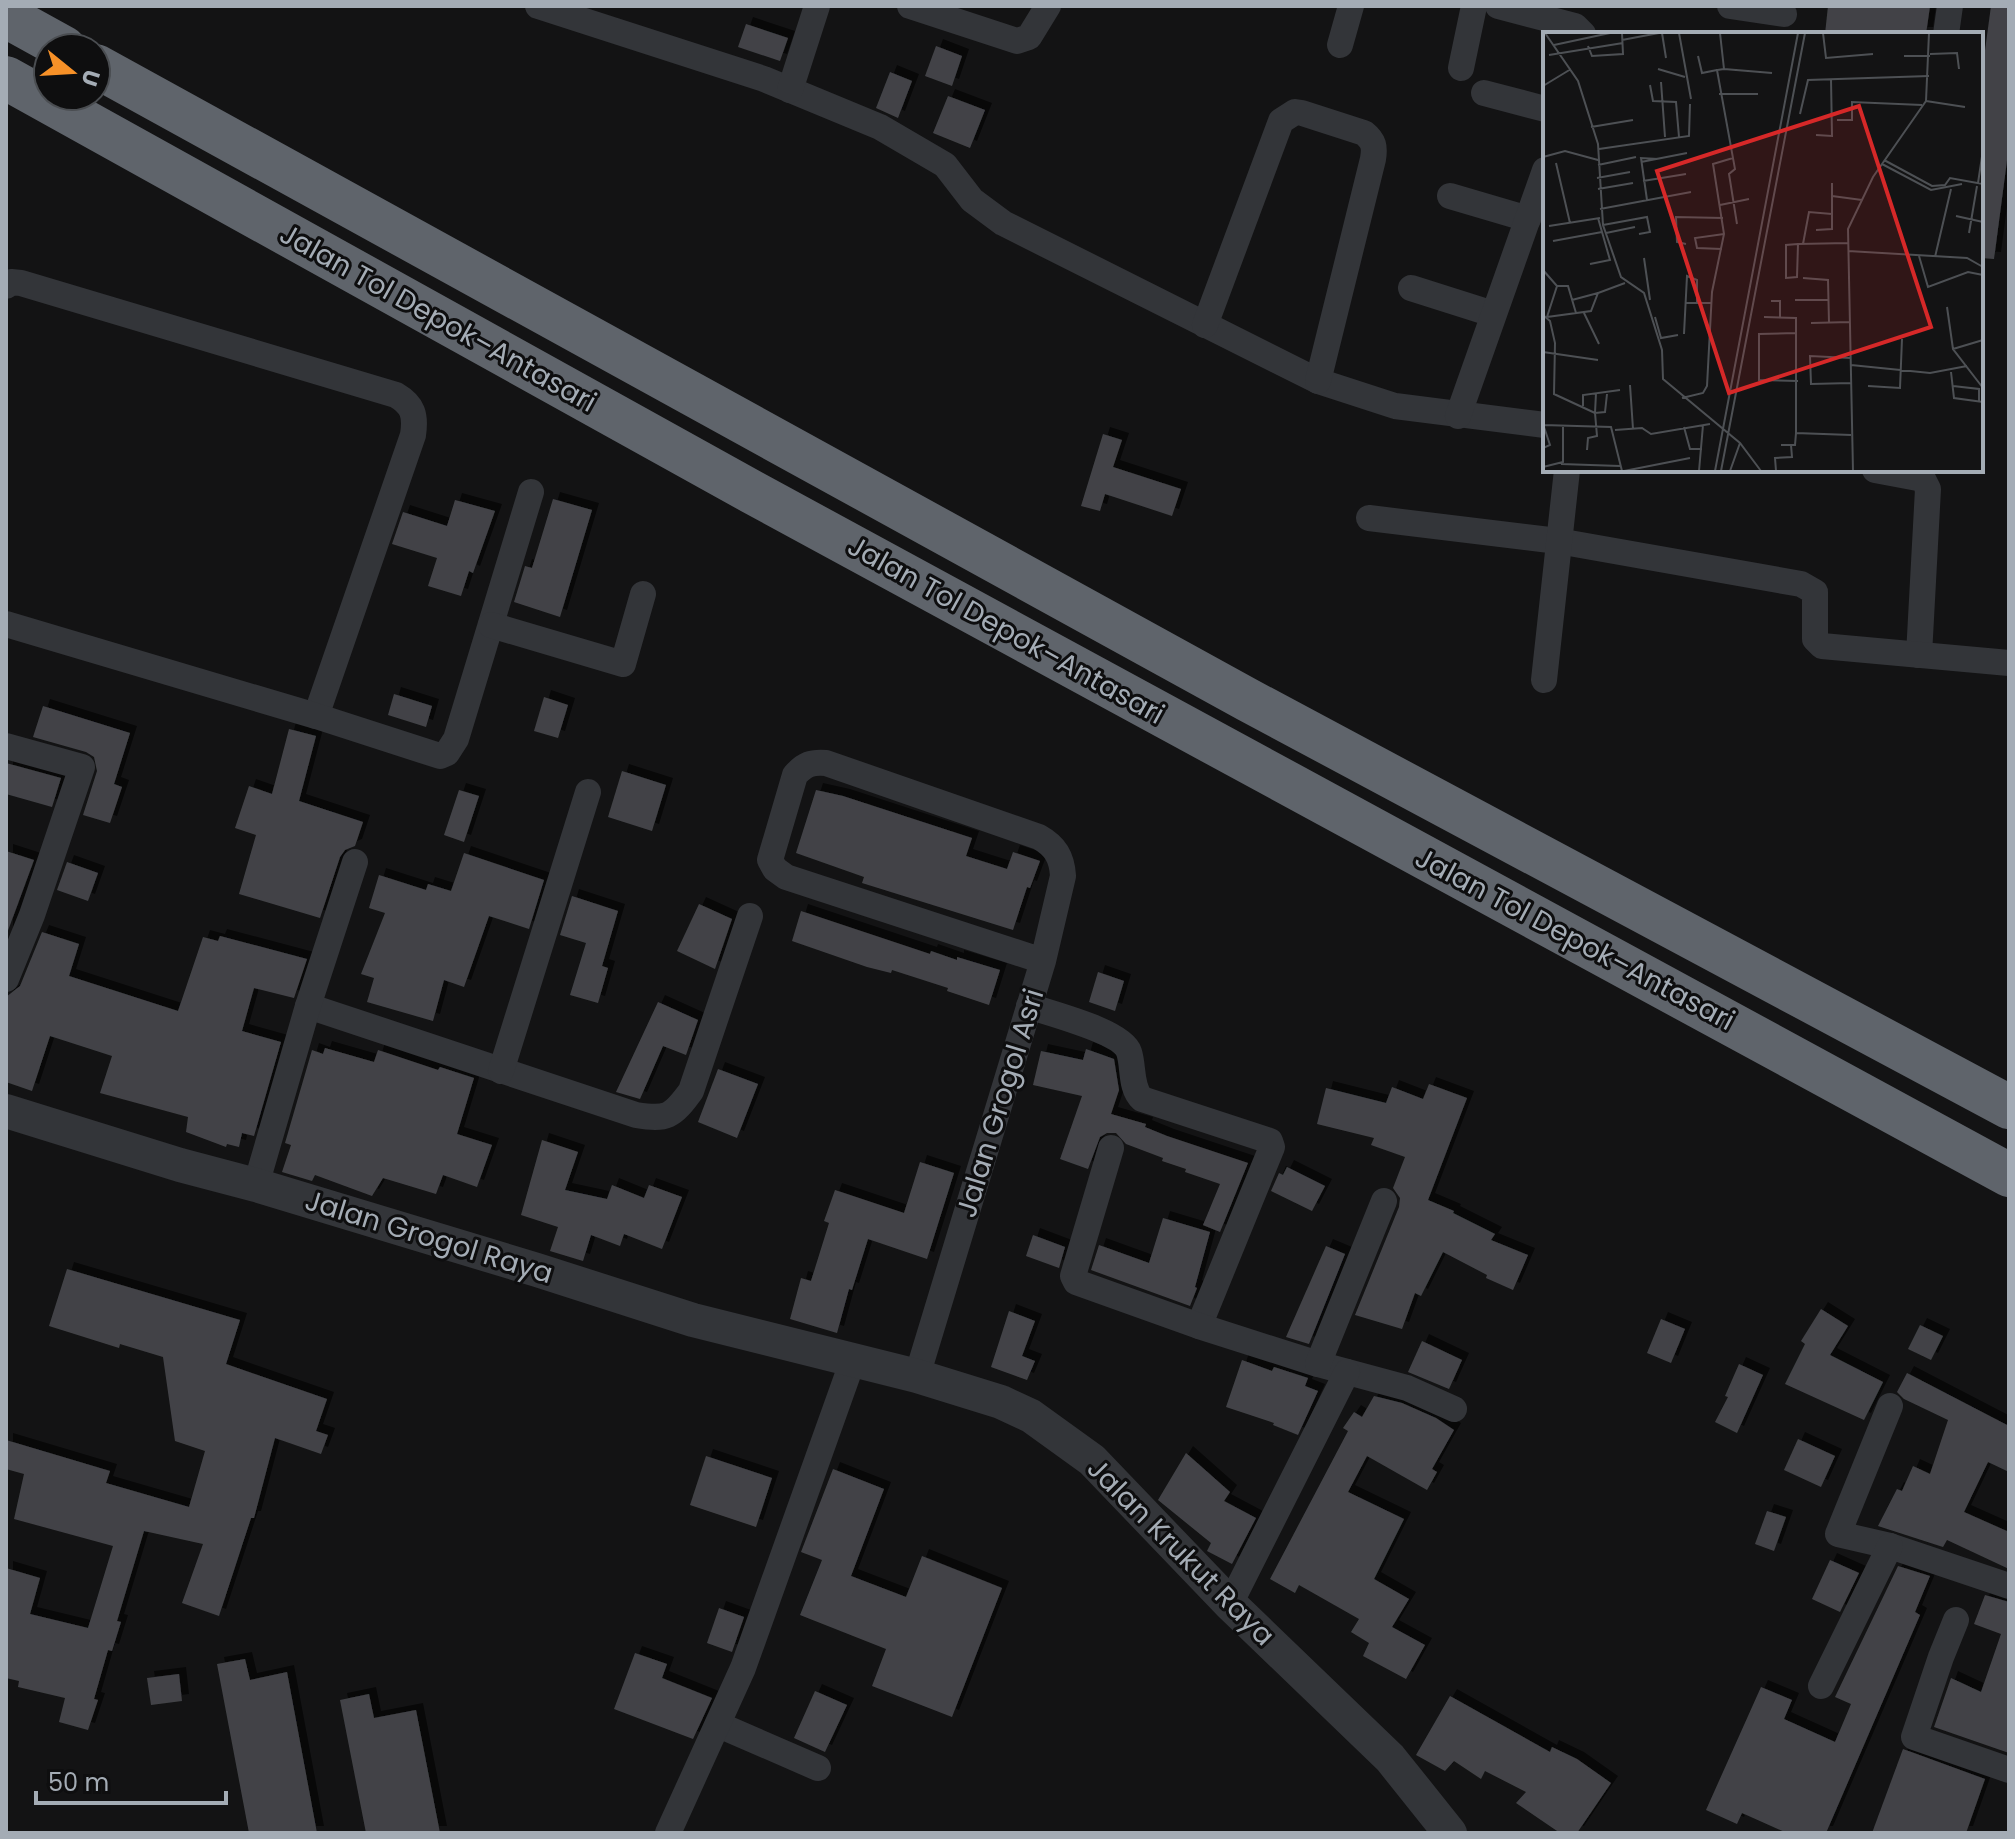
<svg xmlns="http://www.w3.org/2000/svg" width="2015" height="1839" font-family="Poppins,sans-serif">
  <defs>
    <filter id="shadow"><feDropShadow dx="7" dy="-7" stdDeviation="0" flood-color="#0009"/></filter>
  </defs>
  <rect width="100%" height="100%" fill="#131314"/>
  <g fill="#424347" filter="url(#shadow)">
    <path d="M1828,6H1930L1926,34H1825Z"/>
    <path d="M1991,6H2009V145L1994,259L1981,258V80Z"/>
    <path d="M746,24L788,38L780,61L738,47Z"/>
    <path d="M936,46L962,56L952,86L925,76Z"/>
    <path d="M890,72L912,81L898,118L876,108Z"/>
    <path d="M948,96L985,110L970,148L933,133Z"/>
    <path d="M1103,434L1122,440L1113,467L1181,489L1172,516L1105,494L1100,511L1081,506Z"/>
    <path d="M553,499L592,510L560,617L514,602L525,566L532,568Z"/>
    <path d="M455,500L495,511L473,573L469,571L461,596L428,586L437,558L392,544L403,512L447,526Z"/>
    <path d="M394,694L432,706L426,727L388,715Z"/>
    <path d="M544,697L568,705L558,738L534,731Z"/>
    <path d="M43,706L130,733L114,784L122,787L110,823L83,815L97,771L94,757L86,752L33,737Z"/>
    <path d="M289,729L316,736L299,801L363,822L355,846L345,850L340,857L320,918L239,894L256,835L235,828L249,786L272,794Z"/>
    <path d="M6,763L61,778L52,807L6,794Z"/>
    <path d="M622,771L666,785L652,831L608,817Z"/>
    <path d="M459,790L479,796L464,842L444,835Z"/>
    <path d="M816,790L843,796L972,838L966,856L1007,869L1013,852L1040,861L1030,888L1027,887L1013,930L862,883L864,877L796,853Z"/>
    <path d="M6,851L34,860L6,936Z"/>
    <path d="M464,853L544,880L529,929L489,916L464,987L444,980L433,1021L367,1002L374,978L361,974L385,913L369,908L379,875L426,890L428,884L451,891Z"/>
    <path d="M67,862L98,873L88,901L57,890Z"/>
    <path d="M572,896L618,911L602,966L608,968L598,1003L570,995L586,943L560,935Z"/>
    <path d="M699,904L732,919L715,969L677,951Z"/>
    <path d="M801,911L930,954L931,951L957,960V957L1000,970L989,1005L947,991L948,988L892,970L891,973L867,967L792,941Z"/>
    <path d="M42,932L79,944L69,976L178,1011L203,937L218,941L220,936L307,959L294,998L254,988L242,1031L281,1042L254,1136L242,1133L239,1147L227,1144L226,1147L186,1132L188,1117L100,1093L112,1056L50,1036L32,1091L6,1082V997L20,986Z"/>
    <path d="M1098,972L1124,981L1115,1011L1089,1002Z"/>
    <path d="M658,1002L698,1020L686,1055L663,1046L640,1099L616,1092Z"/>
    <path d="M325,1048L374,1062L378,1050L438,1070L440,1067L474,1078L457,1134L492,1145L477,1187L443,1175L436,1194L383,1178L372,1196L315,1175L312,1181L282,1172L291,1145L285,1143L312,1050L323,1054Z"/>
    <path d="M1086,1049L1114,1059L1119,1090L1111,1114L1146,1124L1145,1127L1167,1136L1248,1163L1220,1232L1203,1225L1220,1184L1185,1172L1186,1169L1162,1161L1163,1158L1126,1144L1116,1133H1107L1100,1137L1088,1169L1060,1159L1082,1096L1033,1085L1041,1051L1083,1060Z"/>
    <path d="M718,1069L758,1084L737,1138L698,1122Z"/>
    <path d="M1429,1084L1467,1098L1428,1200L1454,1211L1453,1213L1495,1234L1491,1240L1528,1255L1513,1290L1486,1278L1487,1275L1443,1252L1421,1296L1415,1293L1402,1329L1355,1315L1399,1207L1400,1198L1393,1188L1405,1157L1371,1145L1374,1138L1317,1124L1326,1088L1386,1103L1392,1087L1423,1099Z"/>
    <path d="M542,1140L578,1152L565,1190L607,1199L612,1185L644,1198L649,1185L682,1197L662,1249L624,1234L620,1246L591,1235L583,1261L550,1251L558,1227L521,1215Z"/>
    <path d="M920,1162L954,1173L927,1259L868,1239L852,1290L849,1289L837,1333L790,1319L801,1278L811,1281L829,1223L824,1221L835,1190L904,1213Z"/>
    <path d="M1287,1167L1325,1186L1312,1211L1271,1191L1279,1173L1283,1175Z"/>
    <path d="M1163,1218L1210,1232L1195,1287L1197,1288L1190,1306L1091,1270L1099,1245L1149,1263Z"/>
    <path d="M1033,1235L1065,1247L1059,1268L1026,1256Z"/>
    <path d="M1326,1246L1345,1254L1309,1344L1286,1337Z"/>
    <path d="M67,1269L240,1320L226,1364L327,1399L316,1431L328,1435L321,1454L275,1438L254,1518H251L219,1616L182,1603L203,1544L144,1531L117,1621L121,1622L112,1651L108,1650L94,1699L98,1700L88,1730L59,1722L65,1698L18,1687L19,1681L6,1678V1568L40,1578L30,1614L88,1628L113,1546L14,1519L24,1474L6,1469V1440L110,1471L106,1483L189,1507L205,1451L175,1441L163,1357L120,1344L119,1348L49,1326Z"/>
    <path d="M1821,1309L1848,1326L1830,1355L1883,1382L1864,1420L1785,1384L1805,1344L1801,1341Z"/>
    <path d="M1009,1311L1035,1321L1022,1356L1035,1361L1027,1380L991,1367Z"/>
    <path d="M1661,1319L1685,1329L1671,1363L1647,1353Z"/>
    <path d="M1920,1325L1943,1336L1931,1360L1908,1349Z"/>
    <path d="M1422,1341L1462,1360L1449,1389L1408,1372Z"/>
    <path d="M1242,1360L1272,1371L1274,1367L1308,1378L1305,1386L1318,1391L1298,1435L1273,1425L1274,1423L1226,1407Z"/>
    <path d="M1739,1364L1763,1375L1737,1433L1715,1422L1728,1397L1725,1396Z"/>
    <path d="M1907,1373L2009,1426V1472L1988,1462L1964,1512L2009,1532V1569L1947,1540L1943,1547L1878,1526L1897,1489L1902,1491L1913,1466L1930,1474L1948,1420L1904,1399L1897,1392Z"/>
    <path d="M1374,1396L1402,1403L1436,1418L1454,1430L1432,1469L1437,1472L1427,1490L1367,1456L1348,1492L1404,1519L1374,1579L1409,1599L1392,1627L1425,1645L1406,1679L1363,1656L1369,1643L1351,1632L1359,1619L1299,1585L1295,1593L1270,1579L1348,1431L1343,1428L1354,1412L1362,1417Z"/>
    <path d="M1798,1439L1835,1456L1821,1487L1784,1470Z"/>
    <path d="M1186,1453L1230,1492L1224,1501L1256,1518L1232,1564L1207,1551L1211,1543L1158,1500Z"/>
    <path d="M706,1456L772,1478L756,1527L690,1505Z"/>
    <path d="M833,1469L884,1489L851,1576L906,1597L922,1556L1002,1588L952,1717L872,1686L886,1649L800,1615L822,1560L801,1552Z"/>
    <path d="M1767,1511L1786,1517L1774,1551L1755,1544Z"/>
    <path d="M1830,1560L1859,1573L1840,1612L1812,1599Z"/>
    <path d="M1898,1566L1930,1576L1915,1612L1920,1615L1826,1833H1787L1742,1813L1737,1824L1706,1810L1761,1687L1792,1700L1784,1719L1835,1742L1851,1704L1835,1697Z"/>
    <path d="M1985,1595L2009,1602V1753L1934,1727L1951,1678L1981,1692L2001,1634L1974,1624Z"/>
    <path d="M719,1608L744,1617L732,1652L707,1643Z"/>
    <path d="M635,1653L667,1664L662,1678L712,1698L693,1739L614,1709Z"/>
    <path d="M245,1659L250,1680L287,1672L317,1833H249L217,1664Z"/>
    <path d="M179,1674L182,1701L151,1705L147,1678Z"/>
    <path d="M815,1691L847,1705L825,1752L794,1738Z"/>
    <path d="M369,1694L374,1718L416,1710L440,1833H366L340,1700Z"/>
    <path d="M1450,1696L1550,1752L1552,1747L1577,1759L1611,1783L1577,1833H1560L1516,1803L1526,1792L1485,1771L1481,1779L1454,1761L1445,1771L1416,1755Z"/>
    <path d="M1903,1749L1985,1779L1966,1833H1872Z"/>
  </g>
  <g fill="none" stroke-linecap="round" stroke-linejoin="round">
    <g stroke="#333539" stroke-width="26">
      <path d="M538,6L764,79L880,127L945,165L972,200L1003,223L1318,381L1395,406L1545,425"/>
      <path d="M910,6L1017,41L1029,37L1048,6"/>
      <path d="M1498,6L1575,26L1583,34"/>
      <path d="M1730,6L1784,14"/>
      <path d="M1946,34L1950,6"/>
      <path d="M1340,45L1351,6"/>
      <path d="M1461,68L1474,6"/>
      <path d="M790,90L817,6"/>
      <path d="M1484,93L1545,109"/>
      <path d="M1450,196L1528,219"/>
      <path d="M6,286L11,282L21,283L396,395C413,405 416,415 413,435L316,716"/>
      <path d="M1411,288L1493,314"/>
      <path d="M1205,325L1281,121L1295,112L1302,113L1364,133C1374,141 1375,147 1373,159L1318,381"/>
      <path d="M1458,416L1545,170"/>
      <path d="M1875,470L1923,479L1928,489L1919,655"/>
      <path d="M1369,518L1558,541L1801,584L1815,592V639L1822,646L2009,663"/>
      <path d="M6,624L316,716L440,756L447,753L456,739L531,492"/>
      <path d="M491,625L623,664L643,594"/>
      <path d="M1544,680L1567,470"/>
      <path d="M6,746L82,767L32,915L6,979"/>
      <path d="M308,1006L636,1115C667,1120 672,1117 691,1091L750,916"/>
      <path d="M1029,1006C1051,1014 1122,1031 1129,1052C1134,1067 1130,1088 1142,1099L1270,1141L1272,1147L1199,1326"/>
      <path d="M501,1071L588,792"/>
      <path d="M1111,1148L1073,1276L1076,1282L1199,1326L1318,1364L1407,1388L1454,1409"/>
      <path d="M256,1185L308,1006L355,862"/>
      <path d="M1318,1364L1384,1201"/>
      <path d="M917,1376L1043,961L1063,876C1062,857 1055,846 1039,837L826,763C811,762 805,764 795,775L770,860L775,869L786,877L1043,961"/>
      <path d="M1890,1406L1838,1534L1890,1546L2009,1586"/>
      <path d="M1230,1604L1347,1372"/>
      <path d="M1956,1620L1941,1657L1914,1737L2009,1770"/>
      <path d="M1821,1686L1890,1546"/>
      <path d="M719,1725L818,1768"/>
      <path d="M668,1833L743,1668L853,1360"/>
    </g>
    <path stroke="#333539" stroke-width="34" d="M6,1111L180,1165L256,1185L537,1270L693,1320L917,1376L1001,1402L1031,1416L1092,1460L1230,1604L1390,1758L1450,1833"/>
    <g stroke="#5f646b" stroke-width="44">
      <path d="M6,16L64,48"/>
      <path d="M96,66L1248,700L2009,1107"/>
      <path d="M6,78L752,492L2009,1175"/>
    </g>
  </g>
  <g text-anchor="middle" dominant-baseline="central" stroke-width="6" stroke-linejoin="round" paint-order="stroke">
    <g font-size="28" fill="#a4acb5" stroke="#0e0e0f">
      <text transform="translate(438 318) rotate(29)">Jalan Tol Depok–Antasari</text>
      <text transform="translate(1006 630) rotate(29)">Jalan Tol Depok–Antasari</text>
      <text transform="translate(1575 939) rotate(28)">Jalan Tol Depok–Antasari</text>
      <text transform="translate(1000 1103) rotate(-73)">Jalan Grogol Asri</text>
      <text transform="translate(429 1237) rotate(17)">Jalan Grogol Raya</text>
      <text transform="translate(1181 1552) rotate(45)">Jalan Krukut Raya</text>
    </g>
  </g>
  <g transform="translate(1543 32)">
    <rect width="440" height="440" fill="#131314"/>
    <path fill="none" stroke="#4d5054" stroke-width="2" d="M2,1L35,49L55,112L60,193L78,245L101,261L119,318L120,347L197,411L218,439M119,1L123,26M136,1L148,67M177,1L181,37M280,1L283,26L330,22M79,8L116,1M11,13L67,1M45,14L49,24L80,22L79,1M387,22L414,21L416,37M6,23L80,11M155,24L159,41L174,38M361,24H387M115,37L142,45M181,37L174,38L192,137L186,142L194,192M181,37L229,41M118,50L122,105M107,53L110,69L133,70L136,105M0,54L28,37M176,62H215M383,69L422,75M257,82L265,48L386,44M294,88H309V70L379,73M48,95L90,88M273,103L289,104L288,47M56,117L146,104L147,72M0,125L22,119L55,128M341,128L389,154L402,153L407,146L440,152M98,130L144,121M13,131L27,191M339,132L388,158L419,152M55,133L93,125M54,146L87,140M100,149L143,142M435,151L440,118M55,157L90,151M289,164L319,168M104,168L98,126L115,127M177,173L206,167M57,177L148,160M413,184L440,190M60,193L104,185L107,200L96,202M6,194L57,186M273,198L289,197V151M63,201L92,195M426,201L434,154M10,209L59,200M143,212L134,210L133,185L180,186M255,212L254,245L243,246V213L255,212L305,211M260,212L266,180L289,182M179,217L154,216L152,206L181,202M305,219L424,226L440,235M376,224L385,255L425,240L440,243M392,225L408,157M101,226L107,268M47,232L67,228L55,186M0,238L14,254L4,285M260,246L285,248L286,291M14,254H25L33,281M29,268L55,261M252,268H286M228,269H237V285M142,271H168M404,275L410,317L440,356M41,281L56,312M0,283L7,289L12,311L11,362L52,381L54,404L45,406L44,418M4,285L48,279L55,261L82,251M112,285L118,306L135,303M221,285L253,286V401L308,403M268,291L307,290M253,301L216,302V348L255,349M141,302L144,244L154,248V271M410,317L440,308M0,320L55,328M308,333L387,341L424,334M408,340L411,366L440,370M308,351L268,352L267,324L308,326M87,353L90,397M325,354L357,356L359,307M410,354L436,357V370M53,361L52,381L62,380L64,362M139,366L160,361L164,354L169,260L181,202L170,132L190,126M40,374V363L77,358M0,392L7,413L0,416L1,423M0,393L68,395L79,439M141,395L147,417H159M72,398L99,396L108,402L167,392M238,413H252L253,401M18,432L77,434M0,435L20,430V395M81,439L147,426M156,439L160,393M172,439L255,1M178,439L262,1M187,439L197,411M233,439L232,426L249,425L248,413M310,439L305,197L330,145L383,69L386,1"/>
    <path fill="#d62828" fill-opacity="0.15" stroke="#d62828" stroke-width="4" d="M316,74L388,295L186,361L114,139Z"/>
    <rect width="440" height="440" fill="none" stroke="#a4acb5" stroke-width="4"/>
  </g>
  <rect width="2015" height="1839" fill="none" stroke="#a4acb5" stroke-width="16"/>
  <g transform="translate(72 72) rotate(108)"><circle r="38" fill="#0e0e0f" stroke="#4a4d51" stroke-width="2"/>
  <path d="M0-6L14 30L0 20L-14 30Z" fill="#f79128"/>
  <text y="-12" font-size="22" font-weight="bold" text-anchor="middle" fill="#a4acb5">U</text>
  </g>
  <path d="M36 1791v12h190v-12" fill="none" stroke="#a4acb5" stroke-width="4"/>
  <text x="48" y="1791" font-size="24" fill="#a4acb5" stroke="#0e0e0f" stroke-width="6" paint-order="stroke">50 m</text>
</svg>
